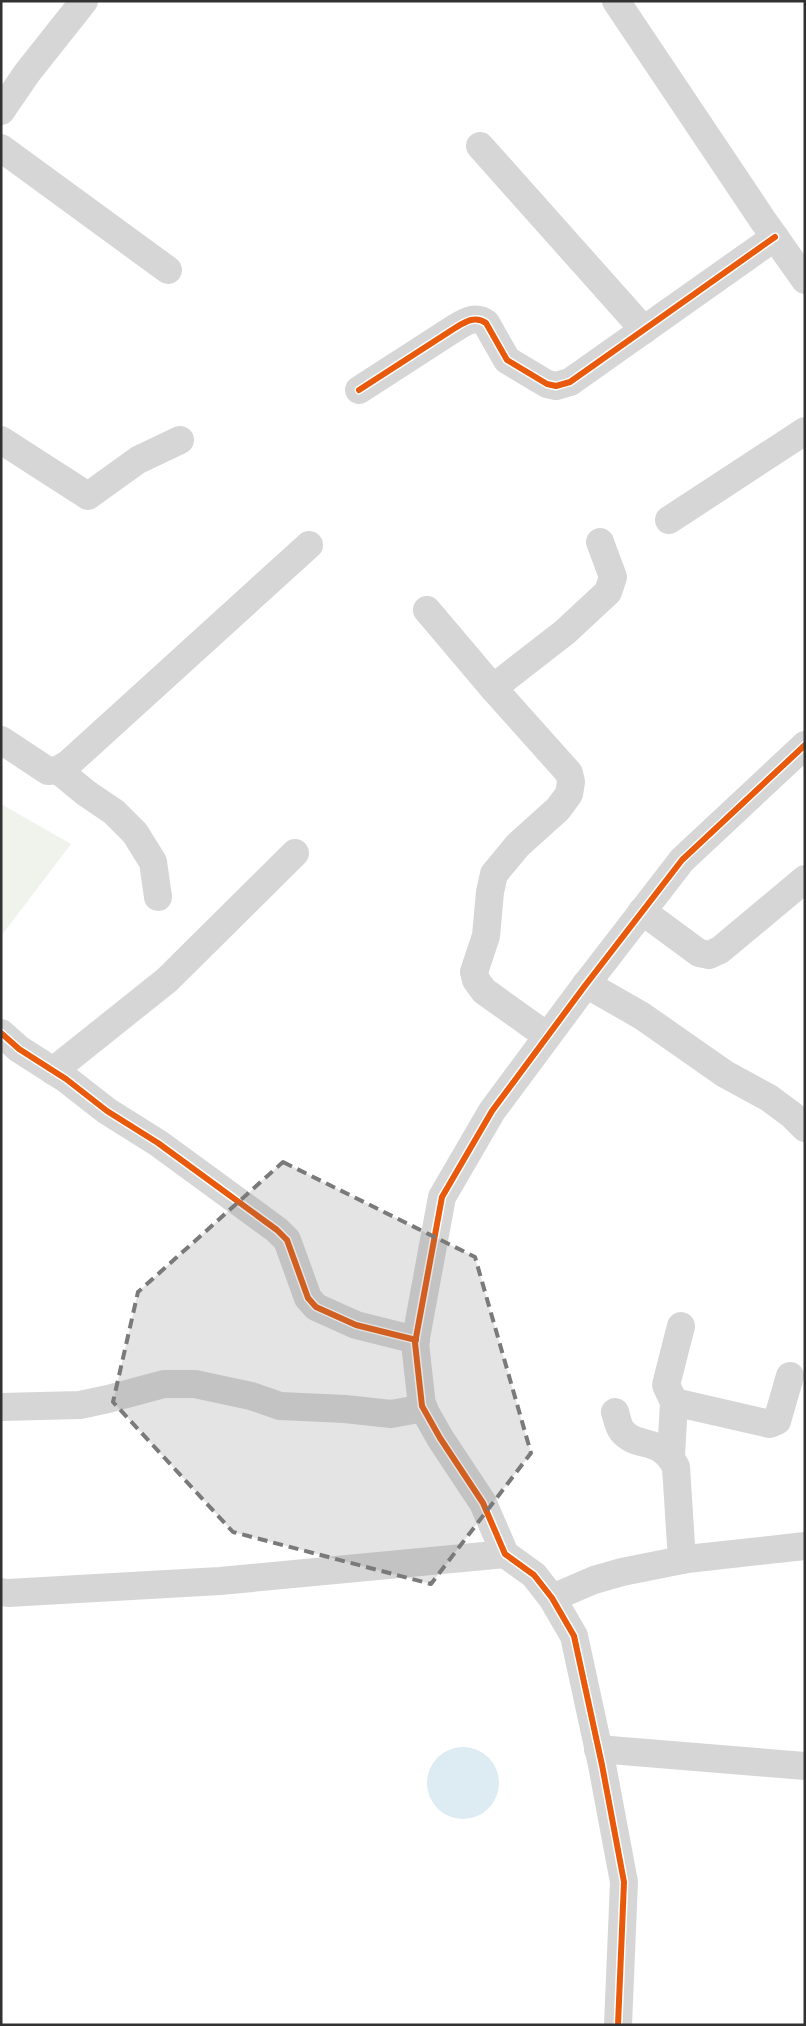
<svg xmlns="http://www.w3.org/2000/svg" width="806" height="2026" font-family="'Noto Sans',sans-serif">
  <rect width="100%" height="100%" fill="#fff"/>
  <path fill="#f0f3ec" d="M1,804L71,844L1,936Z"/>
  <circle fill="#ddebf2" cx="463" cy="1783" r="36"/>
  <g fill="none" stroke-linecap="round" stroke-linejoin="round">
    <g stroke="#d6d6d6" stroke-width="28">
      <path d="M616,1L762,219L805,280"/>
      <path d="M1,111L27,73L84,1"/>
      <path d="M480,146L644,330"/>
      <path d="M1,148L168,270"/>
      <path d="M359,390L455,328C465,322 475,315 486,323L507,360L547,384L556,386L570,382L775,237"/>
      <path d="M1,440L88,496L138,460L180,440"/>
      <path d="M669,520L805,431"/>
      <path d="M427,610L493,688L569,773L571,782L569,794L558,809L518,845L494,874L490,892L486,936L474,972L476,980L484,991L547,1036"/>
      <path d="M493,688L565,632L608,592L613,577L600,542"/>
      <path d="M1,740L48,771L58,770L69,763L309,545"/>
      <path d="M58,770L86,793L114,812L135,833L153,862L158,897"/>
      <path d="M642,911L699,953L709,955L720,950L805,879"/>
      <path d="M586,984L642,1016L725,1074L769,1098L792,1115L805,1128"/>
      <path d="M1,1033L19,1049L66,1079L107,1111L158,1143L277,1230L287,1240L308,1298L316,1307L356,1325L416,1340"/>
      <path d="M53,1071L167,980L295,853"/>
      <path d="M674,1402L770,1424L777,1421L790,1376"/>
      <path d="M1,1407L80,1405L108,1399L164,1384H195L251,1396L280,1406L345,1409L391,1414L424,1408"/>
      <path d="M615,1412C617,1418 618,1426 622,1431C638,1450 660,1435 676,1467L682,1560"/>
      <path d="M671,1456L674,1402L666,1385L681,1326"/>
      <path d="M1,1592L8,1593L220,1581L505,1554"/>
      <path d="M552,1598L594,1580L622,1572L687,1559L805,1546"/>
      <path d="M598,1749L805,1766"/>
      <path d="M618,2025L624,1882L602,1765L574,1636L552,1598L534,1575L505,1554L483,1503L440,1438L422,1406L415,1343L442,1197L492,1111L584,987L682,860L805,745"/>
    </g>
    <defs>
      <g id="cycleway">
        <path d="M359,390L455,328C465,322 475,315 486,323L507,360L547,384L556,386L570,382L775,237"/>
        <path d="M1,1033L19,1049L66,1079L107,1111L158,1143L277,1230L287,1240L308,1298L316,1307L356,1325L416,1340"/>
        <path d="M618,2025L624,1882L602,1765L574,1636L552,1598L534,1575L505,1554L483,1503L440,1438L422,1406L415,1343L442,1197L492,1111L584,987L682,860L805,745"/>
      </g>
    </defs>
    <use href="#cycleway" stroke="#fff" stroke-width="9"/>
    <use href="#cycleway" stroke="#e8590c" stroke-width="6"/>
  </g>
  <path fill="#7a7a7a" fill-opacity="0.2" stroke="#7a7a7a" stroke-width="4" stroke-dasharray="10 6" stroke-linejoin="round" d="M283,1162L475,1257L531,1453L431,1584L233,1532L113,1402L138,1292Z"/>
  <rect width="806" height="2026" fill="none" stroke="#323232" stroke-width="5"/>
</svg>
